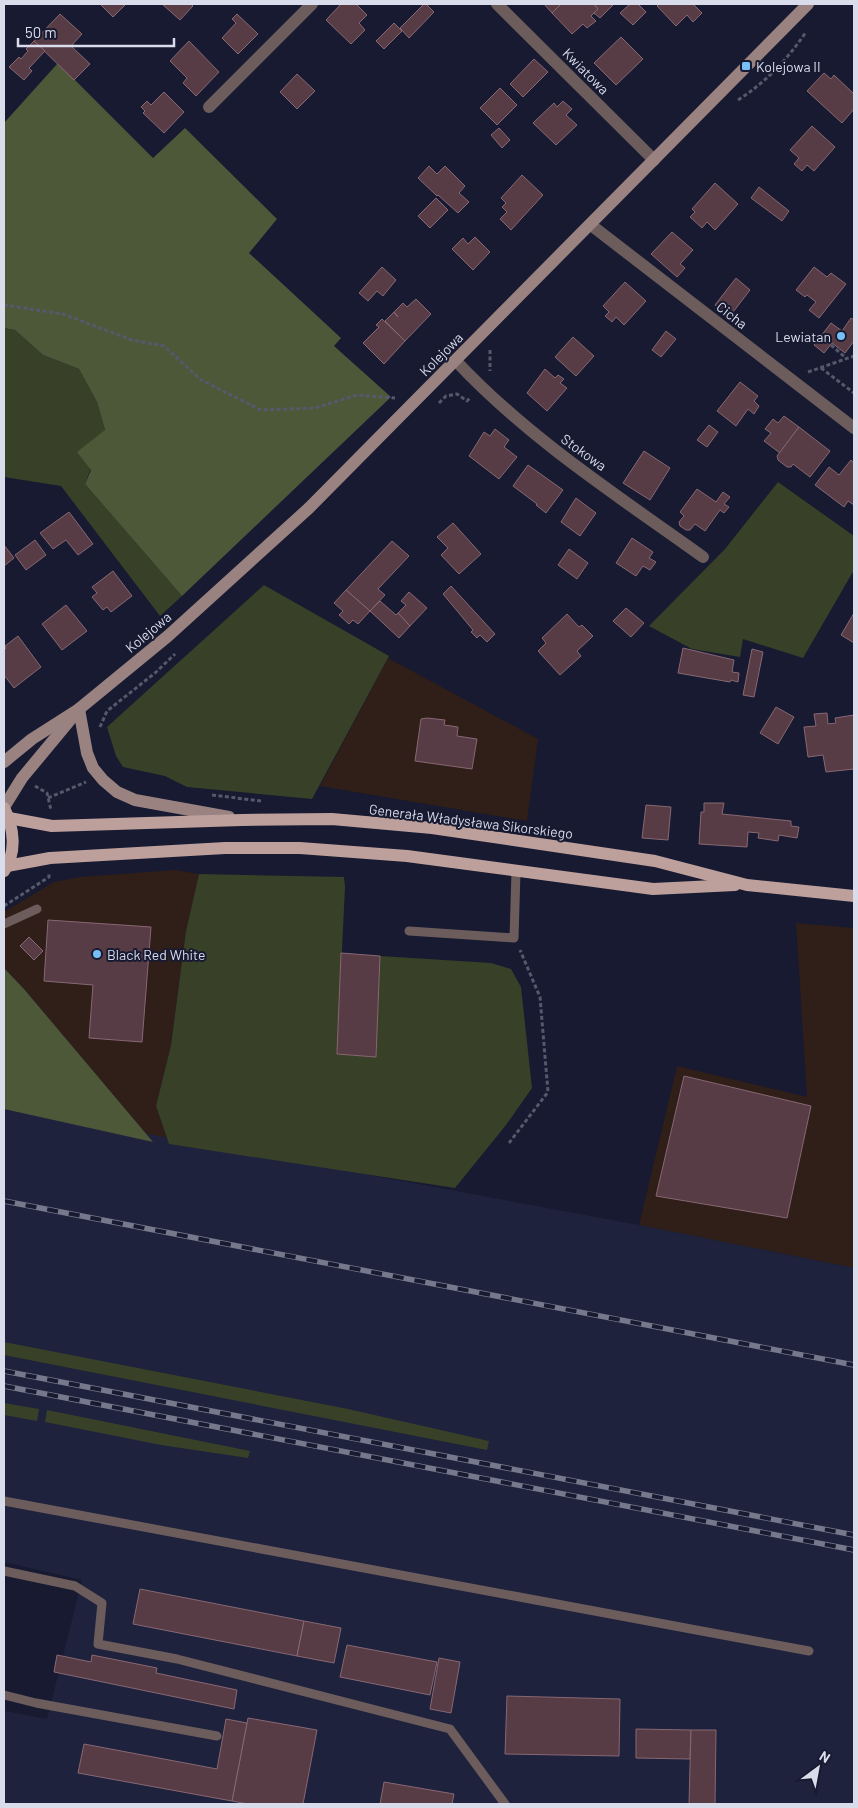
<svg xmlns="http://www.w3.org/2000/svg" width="858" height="1808" font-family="Barlow,sans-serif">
  <rect width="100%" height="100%" fill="#171a30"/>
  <g fill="#301e19">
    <path d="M388,658L538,739L527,821L320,786Z"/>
    <path d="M175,870L199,874L186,931L171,1045L156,1106L169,1144L153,1142L24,989L4,968V912L54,882L80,877Z"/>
    <path d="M796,923L854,928V1268L639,1225L677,1066L807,1097Z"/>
  </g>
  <path fill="#1e223d" d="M4,1101L127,1130L639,1225L854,1268V1804H4L5,1711L47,1719L82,1580L4,1562Z"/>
  <g fill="#384127">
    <path d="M4,328L15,330L43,355L79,369L97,402L105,430L85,484L182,596L160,616L61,486L4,477Z"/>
    <path d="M778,482L854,536V570L803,658L743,639L740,657L692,649L649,626L725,549Z"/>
    <path d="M264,585L389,656L312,799L187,787L165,776L123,767L116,756L107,727Z"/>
    <path d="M199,874L344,877L345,887L337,1054L376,1057L380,956L491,963L511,969L521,987L532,1088L506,1125L455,1188L169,1144L156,1106L171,1045L186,931Z"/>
    <path d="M4,1342L348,1409L489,1441L487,1450L4,1355Z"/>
    <path d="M4,1403L39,1409L37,1421L4,1415Z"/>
    <path d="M47,1410L250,1451L248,1458L161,1445L45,1422Z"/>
  </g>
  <g fill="#4d5839">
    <path d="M58,63L153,158L185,128L277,219L249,253L341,338L334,346L391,397L182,596L85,484L91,470L77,452L105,430L97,402L79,369L43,355L15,330L4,328V123Z"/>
    <path d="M4,968L24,989L153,1142L4,1109Z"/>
  </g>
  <g fill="#573b45" stroke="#876873">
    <path d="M100,4H126L113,17Z"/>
    <path d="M162,4H191L193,6L180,20Z"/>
    <path d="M341,4H356L367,15L359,23L365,30L351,44L326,20Z"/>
    <path d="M424,4H426L434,12L409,38L400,28Z"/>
    <path d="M544,4H561L552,13Z"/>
    <path d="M561,4H594L598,9L591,16L596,21L587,28L583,24L572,34L552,13Z"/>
    <path d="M594,4H614L600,18L594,13L598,9Z"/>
    <path d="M630,4H638L646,12L633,25L620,13Z"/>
    <path d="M659,4H693L702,13L693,22L687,15L676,26L657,6Z"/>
    <path d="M60,14L82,34L71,46L90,64L74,80L34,41Z"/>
    <path d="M237,14L258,34L238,54L222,38L236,23L232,19Z"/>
    <path d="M394,23L402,31L384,49L376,41Z"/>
    <path d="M621,37L643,59L616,85L594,63Z"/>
    <path d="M34,41L45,51L29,68L32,71L24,80L9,67L19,57L21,59L28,51L26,49Z"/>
    <path d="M189,41L219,72L196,96L183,83L187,78L170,61Z"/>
    <path d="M534,59L548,72L523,97L510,84Z"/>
    <path d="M824,73L831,79L834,75L854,94V109L842,123L807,91Z"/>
    <path d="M297,74L315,91L297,109L280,92Z"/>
    <path d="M500,88L517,105L497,125L480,108Z"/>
    <path d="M164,92L184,112L164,133L143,113L145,111L141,107L147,101L151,105Z"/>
    <path d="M563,101L572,109L566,115L577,125L556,145L533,123L554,103L557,107Z"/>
    <path d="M812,126L835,147L814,171L807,165L802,171L794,164L799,158L790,150Z"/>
    <path d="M499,128L510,140L502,148L491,135Z"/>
    <path d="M429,166L437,174L445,166L465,186L459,193L469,202L458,213L438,195L437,196L418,178Z"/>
    <path d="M522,175L543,195L511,230L500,219L507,212L502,207L506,203L501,198Z"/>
    <path d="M715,183L738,204L715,230L707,222L702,228L690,217L695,212L692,209Z"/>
    <path d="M759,187L789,211L782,221L751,198Z"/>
    <path d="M436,198L448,210L430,228L418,216Z"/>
    <path d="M672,232L693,250L680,264L685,268L677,277L651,254Z"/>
    <path d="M475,237L490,252L473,270L452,249L463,238L468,244Z"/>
    <path d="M382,267L396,280L383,296L377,291L368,301L359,293Z"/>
    <path d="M814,267L827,277L831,273L846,284L819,318L809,310L816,302L807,295L805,297L796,290Z"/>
    <path d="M736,278L750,290L730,316L715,305Z"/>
    <path d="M625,282L646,301L624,325L616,317L612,322L605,316L609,312L603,306Z"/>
    <path d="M416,299L431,314L405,341L385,321L394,312L398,317L394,312L403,303L407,307Z"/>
    <path d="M851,318L854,320V341L845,353L832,343L824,353L814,345L831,323L842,331Z"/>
    <path d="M382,319L405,341L384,364L363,343L379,327L376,325Z"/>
    <path d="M666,331L676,339L661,357L652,350Z"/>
    <path d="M573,337L594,356L576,376L555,357Z"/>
    <path d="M545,369L555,378L558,375L564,379L560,383L567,388L547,411L527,393Z"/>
    <path d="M740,382L758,396L754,401L759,406L754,414L748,409L736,426L717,411Z"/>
    <path d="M784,416L799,427L780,453L764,441L771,433L765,429L773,419L778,423Z"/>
    <path d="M709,425L718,432L707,447L697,440Z"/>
    <path d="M799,427L830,451L810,477L793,464L791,467H787L778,460L777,456Z"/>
    <path d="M495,429L509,440L504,447L517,457L499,479L469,456L484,432L490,436Z"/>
    <path d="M644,451L670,468L650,500L623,483Z"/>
    <path d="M851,460L854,463V505L848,501L844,507L815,485L829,467L839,475Z"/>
    <path d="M528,465L563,490L546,513L536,505L537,504L513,486Z"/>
    <path d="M697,489L716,502L723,492L730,497L724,504L729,507L724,513L720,510L705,531L695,524L690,530H686L680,526L679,522L684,516L680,512Z"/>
    <path d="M576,498L596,513L580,536L561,522Z"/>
    <path d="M69,512L93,544L78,555L66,540L53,549L40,533Z"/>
    <path d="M453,523L481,554L459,574L441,555L448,548L437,537Z"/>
    <path d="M632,538L653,552L649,558L656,562L650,570L643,566L636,576L616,563Z"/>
    <path d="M35,540L46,555L26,570L15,555Z"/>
    <path d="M392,541L409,556L378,589L385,595L370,611L346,590Z"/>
    <path d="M4,545L14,558L4,566Z"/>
    <path d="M569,549L588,563L577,579L558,565Z"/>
    <path d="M113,571L132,596L111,612L107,607L103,610L92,597L97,593L92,587Z"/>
    <path d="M451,586L495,634L487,642L480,635L477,638L471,632L473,630L443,594Z"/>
    <path d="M346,590L370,611L358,624L353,620L349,624L339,615L343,611L334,603Z"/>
    <path d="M409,592L427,608L410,626L398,613L406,605L401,601Z"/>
    <path d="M380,601L396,615L398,613L410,626L399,638L370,611Z"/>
    <path d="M66,605L87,631L62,650L42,624Z"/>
    <path d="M626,608L644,623L631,637L613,621Z"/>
    <path d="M854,613V643L841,635Z"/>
    <path d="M567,614L579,627L582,625L593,636L577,651L581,656L560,675L538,651L546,643L542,638Z"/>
    <path d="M18,636L41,667L14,688L4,675V650L6,648L5,646Z"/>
    <path d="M683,648L734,660L732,672L739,673L738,682L731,680L730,682L678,673Z"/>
    <path d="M752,649L763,652L754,697L743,695Z"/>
    <path d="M776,707L794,717L778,744L760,733Z"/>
    <path d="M827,713L828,724L836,723L835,718L854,715V769L826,772L823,755L808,757L804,727L816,726L814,714Z"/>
    <path d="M427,718L445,720L444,725L458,727L457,736L477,739L472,769L415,761L421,719Z"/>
    <path d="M704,803H724L722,814L791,821V826L799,827L797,838L779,835L778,841L758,838L759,833L748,832L747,847L699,844L701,812H704Z"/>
    <path d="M646,805L671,807L668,840L642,838Z"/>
    <path d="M48,920L151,927L142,1042L89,1038L93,985L44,981Z"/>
    <path d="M29,937L43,951L34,960L20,946Z"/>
    <path d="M341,953L380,956L376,1057L337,1054Z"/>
    <path d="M684,1076L811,1106L787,1218L656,1196Z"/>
    <path d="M140,1589L304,1621L297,1656L133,1624Z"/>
    <path d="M304,1621L341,1628L334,1663L297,1656Z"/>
    <path d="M347,1645L437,1662L430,1695L340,1677Z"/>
    <path d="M57,1655L91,1662L92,1655L157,1668L156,1673L237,1690L234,1709L54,1672Z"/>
    <path d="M439,1658L460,1662L451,1713L430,1709Z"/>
    <path d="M507,1696L620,1699L619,1756L505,1754Z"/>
    <path d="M248,1718L317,1730L303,1804H248L232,1801Z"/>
    <path d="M226,1719L247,1723L232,1801L78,1773L84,1744L217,1769Z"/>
    <path d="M636,1729L691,1730L690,1759L636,1758Z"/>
    <path d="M691,1730H716L715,1804H689Z"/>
    <path d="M384,1782L454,1794L452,1804H380Z"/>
  </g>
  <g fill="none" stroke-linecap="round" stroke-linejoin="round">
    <g stroke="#55596c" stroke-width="3" stroke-dasharray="4 2.5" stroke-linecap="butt">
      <path d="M738,100C766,82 787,60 806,32"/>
      <path d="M4,305L63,314L132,340L164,346L201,380L261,410L315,408L357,395L395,398"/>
      <path d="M831,345L846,358"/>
      <path d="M490,350V371"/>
      <path d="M821,368L854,393"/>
      <path d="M808,372L854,356"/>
      <path d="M439,403L446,396L457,394L467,401L471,397"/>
      <path d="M100,727L107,711L155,673L175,654"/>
      <path d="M35,786L47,793L51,810"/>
      <path d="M212,795L261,801"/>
      <path d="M48,798L86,782"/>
      <path d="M4,906L49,877V874"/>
      <path d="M509,1143L548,1092L540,997L520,950"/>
    </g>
    <g stroke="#6c5d5c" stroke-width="9">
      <path d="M4,924L37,909"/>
      <path d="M409,931L514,938L516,872"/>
      <path d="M4,1501L809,1651"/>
      <path d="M4,1571L75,1586L102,1603L98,1644L177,1659L450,1729L505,1804"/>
      <path d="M4,1695L36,1703L217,1736"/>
    </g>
    <g stroke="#6c5d5c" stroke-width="12">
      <path d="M497,4L654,160"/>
      <path d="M209,107L312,4"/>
      <path d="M591,225L854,428"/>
      <path d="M456,361C528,438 618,496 703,557"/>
    </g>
    <g stroke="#998280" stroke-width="12">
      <path d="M79,709L87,753L93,768L103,780L117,792L135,800L229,817"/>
      <path d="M4,762L32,739L79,709L168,636L309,508L808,4"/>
      <path d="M4,807L22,778L71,719"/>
    </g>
    <g stroke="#bd9f9c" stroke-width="12">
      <path d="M4,808C14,828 17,852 4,871"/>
      <path d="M9,818L52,826L242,820L332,819L432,828L655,861L747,885L854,896"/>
      <path d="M7,866L50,858L225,848H300L407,856L653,889L735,885"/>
    </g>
    <defs>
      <g id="rail">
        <path d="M4,1201L854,1365"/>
        <path d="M4,1371L854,1535"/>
        <path d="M4,1386L854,1550"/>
      </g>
    </defs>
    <use href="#rail" stroke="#75798b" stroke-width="5.5"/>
    <use href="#rail" stroke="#171a30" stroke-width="4" stroke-dasharray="11" stroke-linecap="butt"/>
  </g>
  <g fill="#77c0f7" stroke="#171a30" stroke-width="2">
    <rect x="741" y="61" width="10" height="10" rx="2.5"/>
    <circle cx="841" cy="336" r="5"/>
    <circle cx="97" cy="954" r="5"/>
  </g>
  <g text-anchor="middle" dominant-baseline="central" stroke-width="4" stroke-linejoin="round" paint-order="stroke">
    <g font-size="14" fill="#d8dceb" stroke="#171a30" text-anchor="start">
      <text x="756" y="66">Kolejowa II</text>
      <text x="831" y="336" text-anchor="end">Lewiatan</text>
      <text x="107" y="954">Black Red White</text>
    </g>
    <g font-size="14" fill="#d8dceb" stroke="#171a30">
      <text transform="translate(586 71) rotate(45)">Kwiatowa</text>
      <text transform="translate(732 315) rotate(38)">Cicha</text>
      <text transform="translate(441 354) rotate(-45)">Kolejowa</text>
      <text transform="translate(584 452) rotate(36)">Stokowa</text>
      <text transform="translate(148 632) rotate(-40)">Kolejowa</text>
      <text transform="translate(471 821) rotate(7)">Generała Władysława Sikorskiego</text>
    </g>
  </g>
  <rect width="858" height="1808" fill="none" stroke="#d8dceb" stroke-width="10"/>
  <g transform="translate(818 1768) rotate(32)" stroke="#171a30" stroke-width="4" paint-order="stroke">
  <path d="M0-4L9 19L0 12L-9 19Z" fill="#d8dceb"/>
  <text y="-8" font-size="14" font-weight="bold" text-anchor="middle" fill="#d8dceb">N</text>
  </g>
  <path d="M18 38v8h156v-8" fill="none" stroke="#d8dceb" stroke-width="2.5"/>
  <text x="25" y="38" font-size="15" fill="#d8dceb" stroke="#171a30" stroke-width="4" paint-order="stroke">50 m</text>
</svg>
